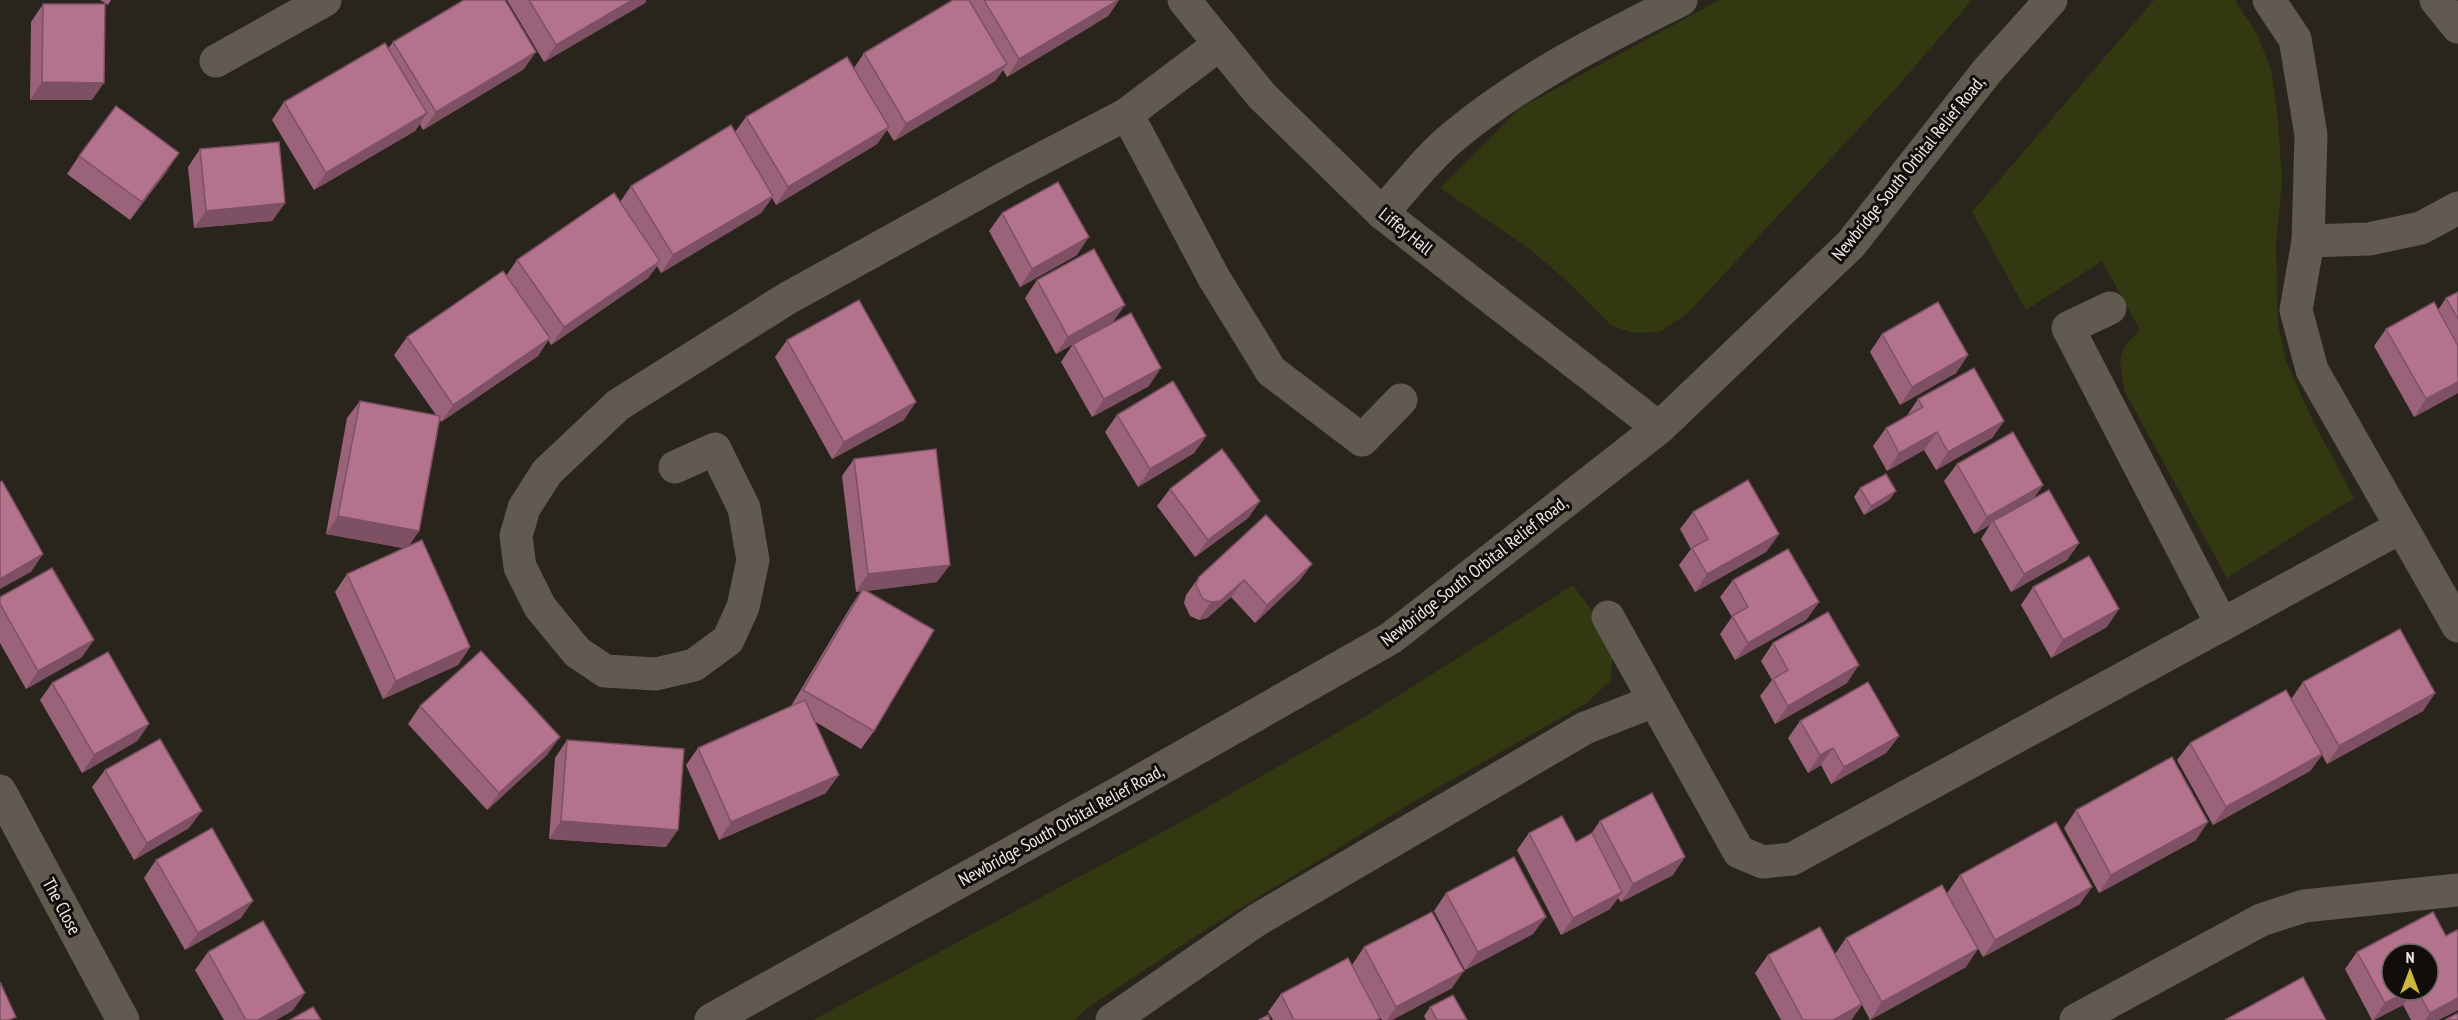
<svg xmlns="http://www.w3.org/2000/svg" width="2458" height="1020" font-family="'PT Sans Narrow',sans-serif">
  <rect width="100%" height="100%" fill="#29241c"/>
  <g fill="#323911">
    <path d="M1720,0H1972L1897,87L1688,313L1660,332L1634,333L1612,326L1570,284L1531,250L1440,188L1520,108Z"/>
    <path d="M2154,0H2235L2258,36L2271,70L2278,118L2282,181L2276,243L2278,324L2286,361L2312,419L2354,498L2227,578L2125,392C2119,360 2115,353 2140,330L2102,261L2026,310L1972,212Z"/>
    <path d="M1573,585L1595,615L1613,653L1611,680L1587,703L1418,799L1208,928L1086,1009L1075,1020H813L1185,820L1361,719Z"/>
  </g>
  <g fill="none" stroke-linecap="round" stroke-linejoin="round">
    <g stroke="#605a50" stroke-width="33">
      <path d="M1184,0L1262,96L1382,213L1659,428"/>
      <path d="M2269,0L2295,39L2311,135L2308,241L2296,310L2312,370L2458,626"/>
      <path d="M2436,0L2458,27"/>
      <path d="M216,61L325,0"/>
      <path d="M1127,114L1214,278L1271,371L1362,440L1401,400"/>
      <path d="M1382,213C1405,188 1427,158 1454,136C1521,80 1602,39 1681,0"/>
      <path d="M2308,241L2369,239L2421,228L2458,208"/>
      <path d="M2110,308L2068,328L2222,625"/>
      <path d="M675,467L715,449L744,508L753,560L743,607L728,640L694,665L656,674L605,671L577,652L540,607L520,567L516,536L524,508L547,472L618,405L788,298L1016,172L1127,114L1220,44"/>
      <path d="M1608,617L1739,852L1763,862L1792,859L2401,527"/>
      <path d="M0,791L123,1020"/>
      <path d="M1112,1020L1257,920L1585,728L1654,701"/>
      <path d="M2076,1020L2261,920L2304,906L2458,890"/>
    </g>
    <path stroke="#605a50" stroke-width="33" d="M711,1020L1115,795L1391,638L1659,428L1851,244L1988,70L2051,0"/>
  </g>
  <g fill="#9b6379" fill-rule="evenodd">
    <path d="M100,0H111L108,5Z"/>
    <path d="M507,0H646L645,3L544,62Z"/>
    <path d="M969,0H1119L1108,16L1007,77L1003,70L995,81L894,141L887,130L877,144L776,205L772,198L761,213L661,273L657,266L648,278L551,345L548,340L538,356L441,422L440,420L419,531L408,546L470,647L458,665L383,699L335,592L347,574L404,548L326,534L347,418L360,401L436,415L394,355L407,337L506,276L517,260L620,202L631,186L735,132L746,117L854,68L864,53Z"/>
    <path d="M43,4L92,100H30L31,22Z"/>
    <path d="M393,42L524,69L423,130L420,124L415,131L314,190L272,120L284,102L388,49Z"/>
    <path d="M200,149L285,203L272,221L194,228L188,167Z"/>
    <path d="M79,156L167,171L130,220L67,174Z"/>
    <path d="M1002,213L1077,255L1020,287L989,231Z"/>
    <path d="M1037,280L1113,322L1149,386L1092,417L1061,362L1073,344L1056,354L1025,298Z"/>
    <path d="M2458,292V393L2414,417L2374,346L2386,329L2438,310L2446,298Z"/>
    <path d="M1882,334L1968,355L1956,373L1900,405L1870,352Z"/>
    <path d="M787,340L904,420L832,459L775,357Z"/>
    <path d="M1918,399L2004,421L1992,438L1936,470L1924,450L1887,471L1873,446L1886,428L1906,417Z"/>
    <path d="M1117,415L1206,436L1194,453L1138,487L1105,432Z"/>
    <path d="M854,459L937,582L866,591L874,731L861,749L814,721L826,793L719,840L686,765L698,748L791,706L851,606L861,591L856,592L842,476Z"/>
    <path d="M1957,464L2043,485L2033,499L2079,543L2067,560L2011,592L1981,539L1990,525L1974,534L1944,481Z"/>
    <path d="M1860,488L1896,491L1889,500L1864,515L1854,497Z"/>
    <path d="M1170,489L1260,501L1248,518L1195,557L1157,506Z"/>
    <path d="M1693,512L1779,534L1766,552L1695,592L1679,565L1691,549L1680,529Z"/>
    <path d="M1312,564L1299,581L1255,623L1231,597L1207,618L1199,620L1190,616L1184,603L1186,595L1199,577Z"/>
    <path d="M1733,580L1819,602L1806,620L1735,660L1720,634L1732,617L1720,597Z"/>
    <path d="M2033,587L2107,627L2051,658L2021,605Z"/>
    <path d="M0,597L82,657L26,689L0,643Z"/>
    <path d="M1773,643L1847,683L1775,724L1760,696L1772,680L1761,661Z"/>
    <path d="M2303,682L2435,693L2423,711L2327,764L2322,755L2310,771L2213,825L2177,760L2190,743L2291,699Z"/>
    <path d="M52,683L149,724L137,741L82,773L40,700Z"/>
    <path d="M420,706L547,755L487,810L408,724Z"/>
    <path d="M1800,721L1899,736L1886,753L1831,784L1821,765L1808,773L1788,738Z"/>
    <path d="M567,740L666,847L549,839L555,758Z"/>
    <path d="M105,770L189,828L134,860L92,787Z"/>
    <path d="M2076,810L2196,840L2099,893L2064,828Z"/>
    <path d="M1600,821L1673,875L1621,902L1618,898L1610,909L1561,935L1517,850L1529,833L1576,842L1591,834Z"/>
    <path d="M156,860L241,918L185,950L144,878Z"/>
    <path d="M1960,875L2080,904L1983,957L1947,893Z"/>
    <path d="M1446,893L1533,934L1465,970L1434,911Z"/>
    <path d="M2458,932V1010L2438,1020H2411L2403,1005L2374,1020H2372L2345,969L2357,952L2446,936ZM2428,954V990H2392Z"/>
    <path d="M1846,938L1966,967L1870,1020L1862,1005L1851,1020H1781L1755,973L1768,955L1835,954Z"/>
    <path d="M1364,947L1452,988L1392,1020H1382L1380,1018L1379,1020H1273L1268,1012L1281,994L1352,965Z"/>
    <path d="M208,952L305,993L292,1011L276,1020H224L195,970Z"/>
    <path d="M1430,1007L1467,1020H1426L1424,1016Z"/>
  </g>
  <g fill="#7e5063">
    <path d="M632,0H646L645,3L544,62L556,45Z"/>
    <path d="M1118,0H1119L1108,16L1007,77L1019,59Z"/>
    <path d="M536,52L524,69L423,130L436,112Z"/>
    <path d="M1007,64L995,81L894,141L906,124Z"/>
    <path d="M42,82L104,83L92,100H30Z"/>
    <path d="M427,113L415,131L314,190L326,173Z"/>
    <path d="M889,127L877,144L776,205L788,187Z"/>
    <path d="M179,153L167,171L130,220L142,202Z"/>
    <path d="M773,196L761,213L661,273L673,255Z"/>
    <path d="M285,203L272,221L194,228L206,211Z"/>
    <path d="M1089,237L1077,255L1020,287L1032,269Z"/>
    <path d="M660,261L648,278L551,345L564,327Z"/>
    <path d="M1125,305L1113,322L1056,354L1068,337Z"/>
    <path d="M550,338L538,356L441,422L453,405Z"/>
    <path d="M1968,355L1956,373L1900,405L1912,387Z"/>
    <path d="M1161,368L1149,386L1092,417L1104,399Z"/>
    <path d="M2458,382V393L2414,417L2426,399Z"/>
    <path d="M916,402L904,420L832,459L844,442Z"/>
    <path d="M2004,421L1992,438L1936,470L1948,452Z"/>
    <path d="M1937,432L1924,450L1887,471L1899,453Z"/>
    <path d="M1206,436L1194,453L1138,487L1150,469Z"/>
    <path d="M2043,485L2030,503L1993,521L1990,525L1974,534L1987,517Z"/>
    <path d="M1896,491L1889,500L1864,515L1871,506Z"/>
    <path d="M1260,501L1248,518L1195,557L1208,540Z"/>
    <path d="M338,516L419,531L407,549L326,534Z"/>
    <path d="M1779,534L1766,552L1695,592L1707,574Z"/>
    <path d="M2079,543L2067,560L2011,592L2024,574Z"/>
    <path d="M43,554L31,572L0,589V579Z"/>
    <path d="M1312,564L1299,581L1255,623L1267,605Z"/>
    <path d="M950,565L937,582L856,592L868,574Z"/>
    <path d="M1244,580L1231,597L1207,618L1199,620L1211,602Z"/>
    <path d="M1819,602L1806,620L1735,660L1748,643Z"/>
    <path d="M2119,609L2107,627L2051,658L2063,640Z"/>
    <path d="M94,640L82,657L26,689L38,671Z"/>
    <path d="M470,647L458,665L383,699L396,681Z"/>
    <path d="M1859,665L1847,683L1775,724L1788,706Z"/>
    <path d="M2435,693L2423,711L2327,764L2339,746Z"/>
    <path d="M149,724L137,741L82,773L94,755Z"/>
    <path d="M1899,736L1886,753L1831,784L1844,767Z"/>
    <path d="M560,737L547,755L487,810L499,793Z"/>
    <path d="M1833,748L1821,765L1808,773L1820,755Z"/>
    <path d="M2322,754L2310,771L2213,825L2226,807Z"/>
    <path d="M839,775L826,793L719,840L731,822Z"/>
    <path d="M202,811L189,828L134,860L147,843Z"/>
    <path d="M561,821L678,830L666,847L549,839Z"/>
    <path d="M2208,822L2196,840L2099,893L2111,875Z"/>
    <path d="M1685,857L1673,875L1621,902L1633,884Z"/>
    <path d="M2092,887L2080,904L1983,957L1995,940Z"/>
    <path d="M1622,892L1610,909L1561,935L1573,918Z"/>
    <path d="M253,901L241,918L185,950L198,933Z"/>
    <path d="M1546,917L1533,934L1465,970L1478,952Z"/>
    <path d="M1978,949L1966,967L1870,1020L1882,1002Z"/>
    <path d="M1464,971L1452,988L1392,1020H1387L1396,1007Z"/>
    <path d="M2410,990H2414L2403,1005L2373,1020L2385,1003Z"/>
    <path d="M305,993L292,1011L276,1020H258Z"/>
    <path d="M2458,998V1010L2438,1020H2425L2430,1013Z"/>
    <path d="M1862,1004L1851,1020H1833Z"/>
  </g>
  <g fill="#b4738d" stroke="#7e5063" stroke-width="1.5">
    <path d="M464,0H505L536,52L436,112L393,42Z"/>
    <path d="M529,0H632L556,45Z"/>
    <path d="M953,0H969L1007,64L906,124L864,53Z"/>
    <path d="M984,0H1118L1019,59Z"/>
    <path d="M43,4H105L104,83L42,82Z"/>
    <path d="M385,43L427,113L326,173L284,102Z"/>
    <path d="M847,57L889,127L788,187L746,117Z"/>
    <path d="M116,106L179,153L142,202L79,156Z"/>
    <path d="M731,125L773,196L673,255L631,186Z"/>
    <path d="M279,142L285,203L206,211L200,149Z"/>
    <path d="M1058,182L1089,237L1032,269L1002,213Z"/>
    <path d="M614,193L660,261L564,327L517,260Z"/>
    <path d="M1094,249L1125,305L1068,337L1037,280Z"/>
    <path d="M503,271L550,338L453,405L407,337Z"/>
    <path d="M2458,292V319L2446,298Z"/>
    <path d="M859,300L916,402L844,442L787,340Z"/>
    <path d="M1938,302L1968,355L1912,387L1882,334Z"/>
    <path d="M2434,302L2458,346V382L2426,399L2386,329Z"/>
    <path d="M1131,313L1161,368L1104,399L1073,344Z"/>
    <path d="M1974,368L2004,421L1948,452L1937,432L1899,453L1886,428L1923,407L1918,399Z"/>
    <path d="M1173,381L1206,436L1150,469L1117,415Z"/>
    <path d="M360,401L440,416L419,531L338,516Z"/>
    <path d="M2013,432L2043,485L1987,517L1957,464Z"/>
    <path d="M936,449L950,565L868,574L854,459Z"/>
    <path d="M1222,449L1260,501L1208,540L1170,489Z"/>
    <path d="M1886,474L1896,491L1871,506L1860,488Z"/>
    <path d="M1748,480L1779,534L1707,574L1692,548L1708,539L1693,512Z"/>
    <path d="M2,481L43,554L0,579V482Z"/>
    <path d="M2049,490L2079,543L2024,574L1993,521Z"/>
    <path d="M1266,515L1312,564L1267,605L1244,580L1220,601L1211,602L1203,599L1196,585L1199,577Z"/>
    <path d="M422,540L470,647L396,681L347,574Z"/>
    <path d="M1788,549L1819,602L1748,643L1732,616L1748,607L1733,580Z"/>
    <path d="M2089,556L2119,609L2063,640L2033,587Z"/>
    <path d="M52,568L94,640L38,671L0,604V597Z"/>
    <path d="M863,589L934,630L874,731L803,690Z"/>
    <path d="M1828,612L1859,665L1788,706L1773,679L1788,670L1773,643Z"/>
    <path d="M2400,629L2435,693L2339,746L2303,682Z"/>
    <path d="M481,651L560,737L499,793L420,706Z"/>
    <path d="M108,652L149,724L94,755L52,683Z"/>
    <path d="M1868,682L1899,736L1844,767L1833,748L1820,755L1800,721Z"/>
    <path d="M2286,690L2322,754L2226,807L2190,743Z"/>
    <path d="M805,700L839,775L731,822L698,748Z"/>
    <path d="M160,739L202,811L147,843L105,770Z"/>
    <path d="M567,740L684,749L678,830L561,821Z"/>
    <path d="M2172,757L2208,822L2111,875L2076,810Z"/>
    <path d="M1652,793L1685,857L1633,884L1600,821Z"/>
    <path d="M1562,816L1576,842L1592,833L1622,892L1573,918L1529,833Z"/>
    <path d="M2056,822L2092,887L1995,940L1960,875Z"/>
    <path d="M212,828L253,901L198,933L156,860Z"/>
    <path d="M1514,857L1546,917L1478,952L1446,893Z"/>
    <path d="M1942,885L1978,949L1882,1002L1846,938Z"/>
    <path d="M1432,912L1464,971L1396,1007L1364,947Z"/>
    <path d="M2433,912L2446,936L2457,930L2458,932V998L2430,1013L2417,990H2428V954H2392V990H2410L2385,1003L2357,952Z"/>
    <path d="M263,921L305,993L258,1020H246L208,952Z"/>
    <path d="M1820,927L1862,1004L1833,1020H1803L1768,955Z"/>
    <path d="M1348,958L1380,1018L1376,1020H1294L1281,994Z"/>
    <path d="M2303,977L2326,1020H2225Z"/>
    <path d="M0,982L16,1017L9,1020H0Z"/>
    <path d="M1453,995L1467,1020H1437L1430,1007Z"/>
    <path d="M313,1007L321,1020H290Z"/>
    <path d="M2458,1013V1020H2445Z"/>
    <path d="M1268,1015L1270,1020H1259Z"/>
  </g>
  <g text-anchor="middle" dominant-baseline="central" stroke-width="6" stroke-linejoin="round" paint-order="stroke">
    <g font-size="18" fill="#eeeae5" stroke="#100d0a">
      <text transform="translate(1908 168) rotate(-51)">Newbridge South Orbital Relief Road,</text>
      <text transform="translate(1406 231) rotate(39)">Liffey Hall</text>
      <text transform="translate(1474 571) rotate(-38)">Newbridge South Orbital Relief Road,</text>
      <text transform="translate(1061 825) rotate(-29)">Newbridge South Orbital Relief Road,</text>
      <text transform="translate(62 906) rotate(62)">The Close</text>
    </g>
  </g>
  <g transform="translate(2410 972)"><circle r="28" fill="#100d0a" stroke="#696562" stroke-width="1.5"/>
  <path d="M0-4.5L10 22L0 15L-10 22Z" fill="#cfb837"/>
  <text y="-9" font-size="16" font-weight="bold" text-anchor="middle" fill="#eeeae5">N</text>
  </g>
</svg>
